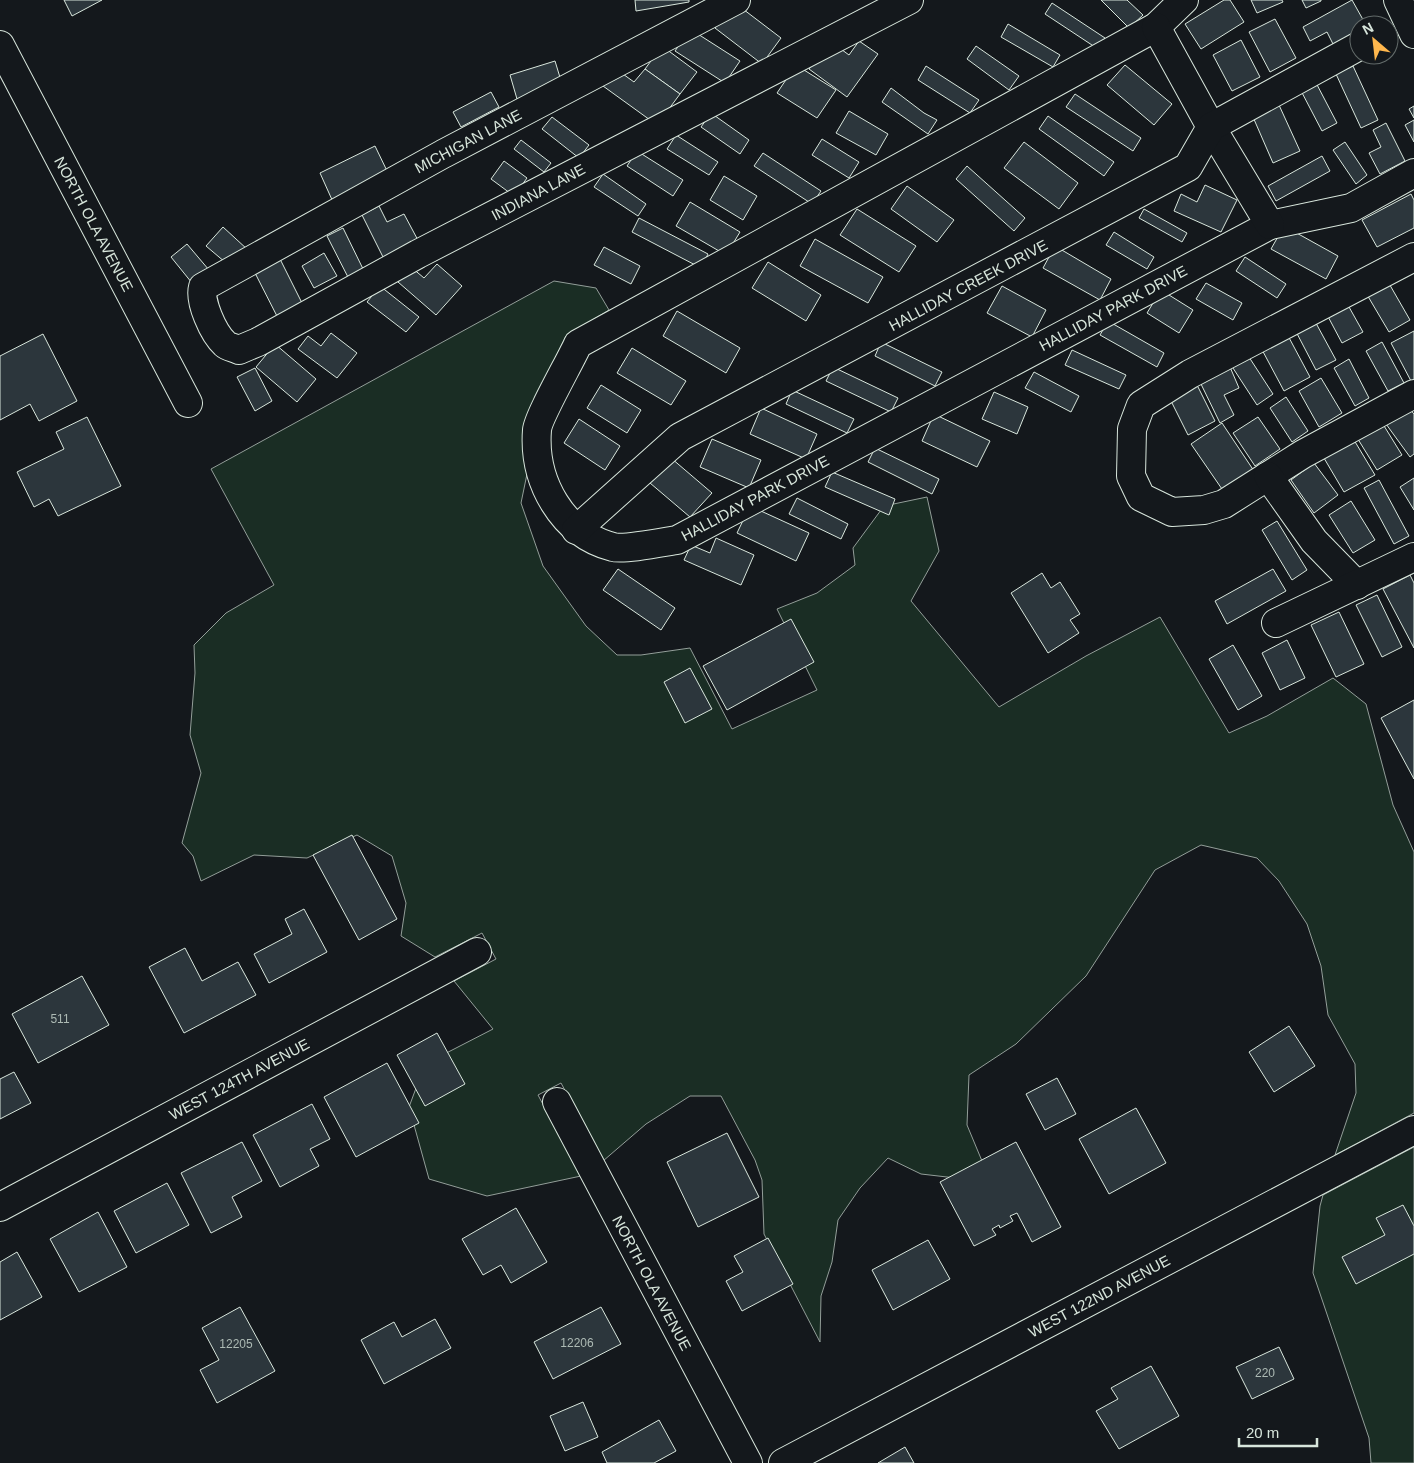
<svg xmlns="http://www.w3.org/2000/svg" width="1414" height="1463" font-family="Helvetica,sans-serif">
  <rect width="100%" height="100%" fill="#14181c"/>
  <g fill="#1a2d24" stroke="#939e99">
    <path d="M554,281L596,288L609,310L566,336L525,421L527,474L521,503L543,566L586,626L617,655H641L690,648L732,729L817,690L777,609L817,593L855,565L853,548L884,506L927,497L939,551L911,601L999,707L1086,656L1160,617L1229,733L1267,716L1333,678L1366,704L1393,805L1414,852V1113L1335,1155L1356,1093L1355,1064L1328,1015L1321,966L1307,924L1279,881L1257,858L1201,845L1155,870L1086,976L1016,1044L969,1075L967,1125L982,1161L973,1180L921,1174L888,1158L860,1188L838,1220L832,1262L821,1296L820,1342L764,1234L762,1180L755,1160L721,1096H690L646,1124L603,1161L561,1083L538,1095L581,1176L487,1196L429,1179L409,1107L425,1064L493,1029L454,981L496,959L482,933L435,957L401,936L406,903L392,856L357,835L307,858L254,855L201,881L193,856L182,843L201,773L190,735L195,673L194,645L226,613L274,585L211,469Z"/>
    <path d="M1414,1147V1463H1371L1369,1438L1313,1273L1320,1206L1323,1195Z"/>
  </g>
  <g fill="#2c363c" stroke="#d8e6dc">
    <path d="M64,0H102L72,16Z"/>
    <path d="M635,0H689V2L636,11Z"/>
    <path d="M1101,0H1127L1143,15L1129,28Z"/>
    <path d="M1224,0H1230L1244,22L1201,49L1185,24Z"/>
    <path d="M1251,0H1282L1283,2L1257,13Z"/>
    <path d="M1302,0H1321V1L1306,8Z"/>
    <path d="M1352,0L1366,25H1359V32L1334,46L1327,32L1310,41L1303,27Z"/>
    <path d="M735,3L781,38L762,64L715,28Z"/>
    <path d="M1052,3L1105,38L1098,49L1045,14Z"/>
    <path d="M1275,19L1296,58L1270,72L1249,32Z"/>
    <path d="M1008,24L1060,55L1053,67L1001,37Z"/>
    <path d="M690,29L740,61L725,83L675,51Z"/>
    <path d="M1241,40L1260,77L1232,91L1213,55Z"/>
    <path d="M830,41L849,55L859,41L878,54L847,97L809,69Z"/>
    <path d="M662,46L697,72L680,94L645,69Z"/>
    <path d="M976,46L1019,76L1009,90L967,59Z"/>
    <path d="M555,61L562,84L517,99L510,75Z"/>
    <path d="M796,65L836,90L817,118L777,93Z"/>
    <path d="M1125,65L1172,104L1154,125L1107,85Z"/>
    <path d="M926,66L979,100L970,113L918,80Z"/>
    <path d="M1353,66L1378,120L1361,128L1336,74Z"/>
    <path d="M616,69L634,82L645,69L680,94L657,125L603,86Z"/>
    <path d="M1314,79L1337,123L1322,131L1299,87Z"/>
    <path d="M891,88L924,113L937,120L928,134L882,102Z"/>
    <path d="M491,92L499,107L461,127L453,112Z"/>
    <path d="M1075,94L1141,138L1133,151L1066,107Z"/>
    <path d="M1279,105L1300,151L1273,163L1253,117Z"/>
    <path d="M1414,106V118L1409,109Z"/>
    <path d="M849,111L888,134L876,155L836,133Z"/>
    <path d="M711,113L749,140L740,154L701,127Z"/>
    <path d="M1048,116L1114,162L1104,176L1039,129Z"/>
    <path d="M552,117L589,145L579,158L542,129Z"/>
    <path d="M1414,120V142L1405,125Z"/>
    <path d="M1386,123L1405,161L1380,174L1369,153L1381,147L1373,130Z"/>
    <path d="M676,135L718,162L709,175L667,149Z"/>
    <path d="M822,139L859,162L849,178L812,155Z"/>
    <path d="M521,140L551,163L544,172L514,149Z"/>
    <path d="M1024,142L1078,183L1059,209L1004,168Z"/>
    <path d="M1345,142L1367,175L1356,184L1333,150Z"/>
    <path d="M375,146L389,175L333,202L320,173Z"/>
    <path d="M637,151L683,180L673,196L627,166Z"/>
    <path d="M763,153L821,191L812,204L754,166Z"/>
    <path d="M1322,156L1330,171L1276,201L1268,186Z"/>
    <path d="M504,161L527,178L514,196L491,179Z"/>
    <path d="M967,166L1025,218L1014,231L956,179Z"/>
    <path d="M603,174L646,204L638,216L594,187Z"/>
    <path d="M724,176L757,196L743,220L710,200Z"/>
    <path d="M1205,185L1237,200L1221,232L1174,211L1181,194L1197,202Z"/>
    <path d="M907,186L954,220L937,242L891,209Z"/>
    <path d="M1411,194L1414,200V228L1377,247L1362,220Z"/>
    <path d="M690,202L740,232L726,255L676,226Z"/>
    <path d="M379,206L387,222L404,214L420,244L386,263L362,215Z"/>
    <path d="M857,209L916,246L899,272L840,235Z"/>
    <path d="M1144,209L1187,233L1182,242L1139,218Z"/>
    <path d="M639,218L708,254L701,268L632,232Z"/>
    <path d="M1284,226L1338,256L1326,279L1271,249Z"/>
    <path d="M223,227L248,250L232,268L206,246Z"/>
    <path d="M343,228L366,275L351,283L327,236Z"/>
    <path d="M1114,232L1154,257L1147,269L1106,245Z"/>
    <path d="M815,239L883,277L868,303L800,266Z"/>
    <path d="M187,244L209,270L192,283L171,257Z"/>
    <path d="M1055,246L1111,279L1100,300L1043,268Z"/>
    <path d="M604,247L640,266L631,284L594,265Z"/>
    <path d="M324,253L337,276L314,288L302,266Z"/>
    <path d="M279,257L306,311L281,324L254,271Z"/>
    <path d="M1245,257L1286,284L1277,298L1236,271Z"/>
    <path d="M768,262L821,295L806,321L752,288Z"/>
    <path d="M437,264L462,286L436,315L398,282L411,267L424,278Z"/>
    <path d="M1387,280L1410,320L1389,332L1366,293Z"/>
    <path d="M1206,283L1242,303L1233,320L1196,299Z"/>
    <path d="M380,286L419,317L406,332L367,302Z"/>
    <path d="M1002,286L1046,310L1032,337L987,313Z"/>
    <path d="M1161,290L1193,310L1179,333L1147,313Z"/>
    <path d="M1344,298L1363,332L1342,343L1324,309Z"/>
    <path d="M677,311L740,348L726,373L663,336Z"/>
    <path d="M1311,314L1336,360L1316,370L1292,324Z"/>
    <path d="M1108,321L1164,353L1157,367L1100,335Z"/>
    <path d="M1414,331V380L1411,381L1391,343Z"/>
    <path d="M1286,332L1310,377L1284,391L1260,346Z"/>
    <path d="M331,333L357,353L337,378L298,349L308,336L321,346Z"/>
    <path d="M43,334L77,401L39,421L30,404L0,420V356Z"/>
    <path d="M881,342L942,372L935,386L875,356Z"/>
    <path d="M1382,342L1404,383L1388,391L1366,351Z"/>
    <path d="M275,344L316,379L297,402L256,367Z"/>
    <path d="M632,348L686,381L671,405L617,373Z"/>
    <path d="M1072,350L1126,375L1119,389L1065,365Z"/>
    <path d="M1247,354L1273,394L1257,405L1231,365Z"/>
    <path d="M1349,359L1369,398L1355,406L1334,368Z"/>
    <path d="M833,367L898,398L891,412L826,381Z"/>
    <path d="M1230,367L1239,388L1224,395L1234,415L1220,423L1200,382Z"/>
    <path d="M255,368L272,401L255,411L237,377Z"/>
    <path d="M1034,372L1079,396L1071,412L1025,388Z"/>
    <path d="M1321,378L1342,413L1319,427L1299,391Z"/>
    <path d="M1195,381L1215,421L1188,435L1168,395Z"/>
    <path d="M601,385L641,410L627,433L587,408Z"/>
    <path d="M792,390L854,419L847,433L786,404Z"/>
    <path d="M994,392L1028,407L1017,434L982,419Z"/>
    <path d="M1286,397L1308,431L1292,442L1270,408Z"/>
    <path d="M761,408L817,434L806,459L750,434Z"/>
    <path d="M1409,408L1414,414V454L1410,457L1386,424Z"/>
    <path d="M934,414L990,441L977,467L922,441Z"/>
    <path d="M87,417L121,486L58,516L49,499L34,507L17,472L64,449L56,432Z"/>
    <path d="M1258,417L1280,449L1255,466L1233,433Z"/>
    <path d="M579,419L620,446L605,470L564,443Z"/>
    <path d="M1381,421L1402,455L1377,470L1356,436Z"/>
    <path d="M1222,423L1254,471L1224,492L1191,444Z"/>
    <path d="M1351,435L1375,475L1344,492L1321,453Z"/>
    <path d="M712,439L761,460L749,488L700,467Z"/>
    <path d="M875,448L939,479L932,494L868,462Z"/>
    <path d="M671,458L712,493L690,517L650,483Z"/>
    <path d="M1314,463L1338,495L1314,513L1291,480Z"/>
    <path d="M832,472L895,499L889,515L825,487Z"/>
    <path d="M1414,478V510L1400,487Z"/>
    <path d="M1379,480L1409,536L1394,544L1364,488Z"/>
    <path d="M797,498L848,524L841,539L789,514Z"/>
    <path d="M1351,501L1375,540L1353,553L1329,515Z"/>
    <path d="M750,506L809,533L796,561L737,533Z"/>
    <path d="M1277,521L1307,570L1292,580L1262,530Z"/>
    <path d="M716,538L754,555L741,585L684,560L691,545L710,553Z"/>
    <path d="M618,569L675,608L661,630L603,590Z"/>
    <path d="M1273,569L1286,591L1227,624L1215,601Z"/>
    <path d="M1042,573L1051,588L1060,582L1080,614L1070,620L1079,633L1048,653L1011,593Z"/>
    <path d="M1410,575L1414,583V648L1383,589Z"/>
    <path d="M1377,595L1402,647L1382,657L1356,605Z"/>
    <path d="M1339,612L1364,664L1336,677L1311,625Z"/>
    <path d="M791,619L814,662L727,710L703,666Z"/>
    <path d="M1287,640L1305,678L1280,690L1262,653Z"/>
    <path d="M1233,645L1262,696L1238,710L1209,659Z"/>
    <path d="M690,668L712,709L685,723L664,682Z"/>
    <path d="M1414,700V779L1381,718Z"/>
    <path d="M352,835L397,919L359,940L313,855Z"/>
    <path d="M304,909L327,952L269,983L254,954L292,934L285,919Z"/>
    <path d="M185,948L202,981L238,962L256,995L184,1033L149,967Z"/>
    <path d="M82,976L109,1025L38,1063L12,1014Z"/>
    <path d="M1289,1026L1315,1066L1274,1092L1249,1052Z"/>
    <path d="M437,1033L465,1084L425,1106L397,1055Z"/>
    <path d="M387,1063L419,1123L356,1157L324,1097Z"/>
    <path d="M14,1072L31,1103L0,1119V1079Z"/>
    <path d="M1057,1078L1076,1114L1045,1130L1026,1094Z"/>
    <path d="M312,1104L330,1139L310,1149L319,1166L280,1187L253,1135Z"/>
    <path d="M1136,1108L1166,1163L1109,1194L1079,1139Z"/>
    <path d="M727,1133L759,1197L698,1227L667,1162Z"/>
    <path d="M242,1142L262,1181L232,1197L242,1217L211,1233L181,1173Z"/>
    <path d="M1016,1142L1061,1227L1032,1242L1017,1213L1010,1216L1013,1221L1000,1228L999,1225L992,1229L996,1235L974,1246L940,1182Z"/>
    <path d="M167,1183L189,1225L136,1253L114,1211Z"/>
    <path d="M1403,1205L1414,1226V1254L1356,1284L1342,1257L1385,1235L1376,1218Z"/>
    <path d="M516,1208L547,1262L511,1283L501,1265L483,1275L462,1239Z"/>
    <path d="M98,1212L127,1267L79,1292L50,1239Z"/>
    <path d="M768,1238L793,1284L742,1311L726,1281L743,1272L734,1256Z"/>
    <path d="M928,1240L950,1279L893,1310L872,1270Z"/>
    <path d="M17,1252L42,1297L0,1320V1262Z"/>
    <path d="M240,1307L275,1371L217,1403L200,1370L219,1360L202,1328Z"/>
    <path d="M601,1307L621,1344L553,1379L534,1342Z"/>
    <path d="M435,1319L451,1348L384,1384L361,1340L394,1322L402,1337Z"/>
    <path d="M1279,1347L1294,1379L1252,1399L1236,1367Z"/>
    <path d="M1151,1366L1179,1416L1119,1449L1096,1411L1118,1399L1111,1388Z"/>
    <path d="M583,1402L598,1437L565,1451L550,1416Z"/>
    <path d="M659,1420L676,1451L654,1463H607L602,1452Z"/>
    <path d="M905,1447L914,1463H878Z"/>
  </g>
  <g fill="none" stroke-linecap="round" stroke-linejoin="round">
    <defs>
      <g id="minor">
        <path d="M736,0L443,154L203,287C199,301 213,333 225,344C228,347 235,348 239,350L258,342L418,254L909,0"/>
        <path d="M1184,0L1156,27L578,344C571,360 538,417 537,430C533,481 562,534 613,547C623,550 664,542 677,540L1270,225L1351,208L1414,173"/>
        <path d="M1398,0L1414,34"/>
        <path d="M1156,27L1211,127L1270,225"/>
        <path d="M0,45L188,403"/>
        <path d="M1414,257L1190,374L1141,405L1132,429L1131,476L1141,497L1172,512L1204,510L1224,504L1303,454L1414,394"/>
        <path d="M1268,476L1314,541L1357,585"/>
        <path d="M576,530L680,437L1188,167L1211,127L1359,46"/>
        <path d="M1276,623L1414,557"/>
        <path d="M557,1102L748,1463"/>
        <path d="M0,1207L477,952"/>
        <path d="M783,1463L1414,1130"/>
      </g>
    </defs>
    <use href="#minor" stroke="#d8e6dc" stroke-width="30"/>
    <use href="#minor" stroke="#14181c" stroke-width="28"/>
  </g>
  <g text-anchor="middle" dominant-baseline="central" stroke-width="4" stroke-linejoin="round" paint-order="stroke">
    <g font-size="12" fill="#adbab4">
      <text x="60" y="1019">511</text>
      <text x="577" y="1343">12206</text>
      <text x="236" y="1344">12205</text>
      <text x="1265" y="1373">220</text>
    </g>
    <g font-size="15" fill="#d8e6dc" stroke="#14181c">
      <text transform="translate(468 141) rotate(-28)">MICHIGAN LANE</text>
      <text transform="translate(538 192) rotate(-28)">INDIANA LANE</text>
      <text transform="translate(94 224) rotate(62)">NORTH OLA AVENUE</text>
      <text transform="translate(968 285) rotate(-28)">HALLIDAY CREEK DRIVE</text>
      <text transform="translate(1113 308) rotate(-28)">HALLIDAY PARK DRIVE</text>
      <text transform="translate(755 498) rotate(-28)">HALLIDAY PARK DRIVE</text>
      <text transform="translate(239 1079) rotate(-28)">WEST 124TH AVENUE</text>
      <text transform="translate(652 1283) rotate(62)">NORTH OLA AVENUE</text>
      <text transform="translate(1099 1296) rotate(-28)">WEST 122ND AVENUE</text>
    </g>
  </g>
  <g transform="translate(1374 40) rotate(332)"><circle r="24" fill="#14181c" stroke="#626a69"/>
  <path d="M0-4L9 19L0 12L-9 19Z" fill="#ffb74d"/>
  <text y="-8" font-size="14" font-weight="bold" text-anchor="middle" fill="#d8e6dc">N</text>
  </g>
  <path d="M1239 1438v8h78v-8" fill="none" stroke="#d8e6dc" stroke-width="2.5"/>
  <text x="1246" y="1438" font-size="15" fill="#d8e6dc" stroke="#14181c" stroke-width="4" paint-order="stroke">20 m</text>
</svg>
